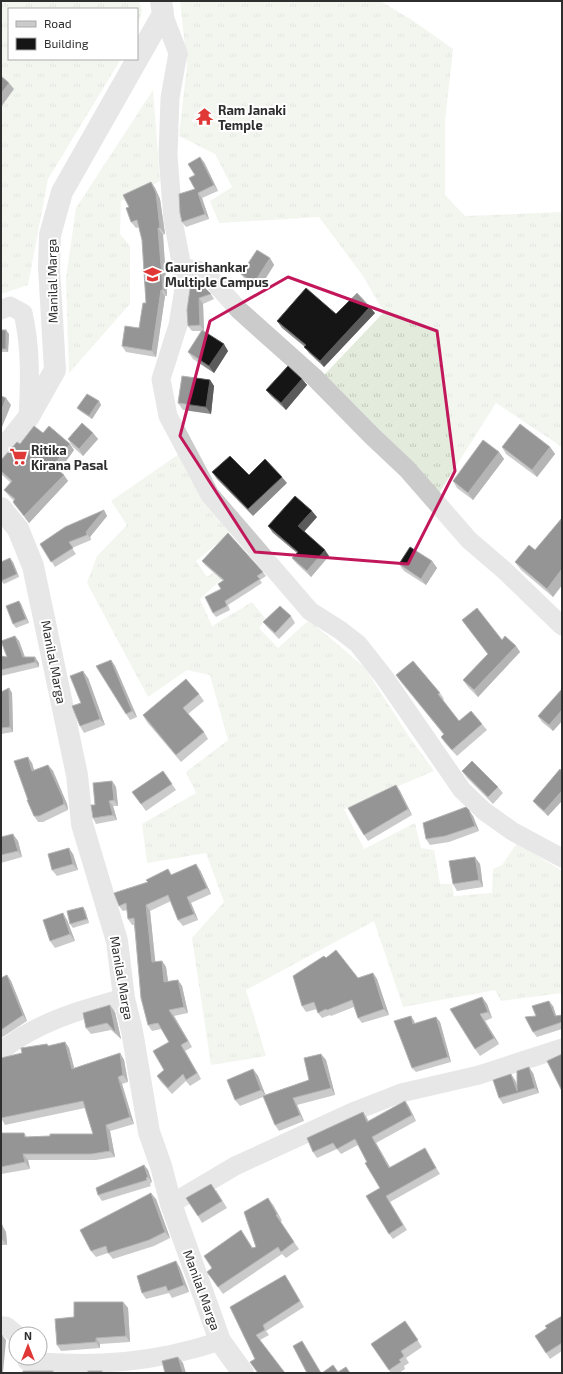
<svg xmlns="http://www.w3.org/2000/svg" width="563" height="1374" font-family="'Exo 2',sans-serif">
  <defs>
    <pattern id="grass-tufts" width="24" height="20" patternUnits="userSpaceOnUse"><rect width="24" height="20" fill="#e3ebdc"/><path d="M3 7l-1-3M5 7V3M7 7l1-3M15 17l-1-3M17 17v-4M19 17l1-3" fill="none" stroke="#c3cabd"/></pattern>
  </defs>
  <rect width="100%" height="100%" fill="#fff"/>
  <g fill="url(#grass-tufts)">
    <path d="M1,1H139L142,10L137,30V9H9V59H121L48,179L28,285L1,294Z"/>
    <path d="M180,1H380L412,20L453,49L445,122V195L465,216L562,212V447L496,403L439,493L324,375L384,312L363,276L319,217L219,223L210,201L232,187L215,154L179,136L187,65Z"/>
    <path d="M153,90L160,181L121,201L120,234L130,246V304L69,373L66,278L76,208Z"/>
    <path d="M179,454L233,531L196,561L207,577L217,570L223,578L200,599L212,626L252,602L266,619L259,628L278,648L309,620L365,668L410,738L434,771L344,809L364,849L415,823L421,848L434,850L440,884H452L454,896L492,893L493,869L502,865L517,843L562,871V993L501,1001L495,990L403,1007L374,921L246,990L266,1056L211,1065L192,938L224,902L206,853L147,863L142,824L196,793L186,772L228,740L210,675L187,670L148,697L87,583L97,556L127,525L111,501Z"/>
  </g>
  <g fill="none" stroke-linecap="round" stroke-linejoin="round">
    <g stroke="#cbcbcb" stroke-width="19">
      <path d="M163,14L178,53L170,98L168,155L173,220L185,283L178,325L161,379L168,416L210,495L310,611L340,630L358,644L384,677L462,790L484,811L512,831L562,858"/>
      <path d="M180,267L198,270L213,281L239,310L314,377L372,436L407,469L469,540L504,570L562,626"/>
      <path d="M1,310L10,306L23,313C31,347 30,382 28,418"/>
      <path d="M1,1051C37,1022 80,1010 124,998"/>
      <path d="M171,1204L235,1166L355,1111L401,1093L479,1075L562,1048"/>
      <path d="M1,1326H6L16,1334"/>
      <path d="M26,1358L27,1361C95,1367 155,1363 220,1341"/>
    </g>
    <g stroke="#cbcbcb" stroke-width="22">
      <path d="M1,452L28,418L55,370L49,267L50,235L62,192L163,14L161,1"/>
      <path d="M1,508L18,529L33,566L77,775L82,824L117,941L124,998L132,1031L149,1132L161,1166L171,1204L220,1341L243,1373"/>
    </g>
  </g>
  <g fill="#8a8a8a">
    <path d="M204,162L218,191L202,198L209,219L186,227L182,222L195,189V175Z"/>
    <path d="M151,182L155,188L160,199L165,234L163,235L167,296H165L156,357L126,352L122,346L139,328L146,303L142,240L139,227L136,228L131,222L129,207Z"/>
    <path d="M270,258L274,265L259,289L246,281L241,274Z"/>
    <path d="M191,282L211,294L214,299L203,304L204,331H203L228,351L214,373L193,359L188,352L202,331H192L188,326Z"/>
    <path d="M375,313L324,367L309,353L305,347L282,328L277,321L336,314Z"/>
    <path d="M1,330L9,334L8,352H1Z"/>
    <path d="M302,379L307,385L286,410L271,396L266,390Z"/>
    <path d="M210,380L214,386L211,414L183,410L178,403Z"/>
    <path d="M99,401L101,405L92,419L80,411L77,408Z"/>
    <path d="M43,433L74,450L59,471L68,481L29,523L13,502L14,501L9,496L4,490L11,483L1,474V460L20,444Z"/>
    <path d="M93,433L98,439L83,456L72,446L68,439Z"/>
    <path d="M502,447H550L555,454L537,477L506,454Z"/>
    <path d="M499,452L504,459L473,500L457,488L453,481Z"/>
    <path d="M212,472L249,475L282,477L287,483L253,516L217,479Z"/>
    <path d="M104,510L107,516L90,537L91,540L72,548L76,554L55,567L40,544Z"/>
    <path d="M317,517L304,531L329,556L311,577L297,564L292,558L297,553L273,533L268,526Z"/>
    <path d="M562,518V585L553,597L521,570L515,562L535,550Z"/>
    <path d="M202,561L263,572L266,576L260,580L262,583L228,605L230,610L216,617L213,613L221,589L223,581L205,565Z"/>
    <path d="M432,561L437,568L426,585L404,571L399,564Z"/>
    <path d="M13,562L19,577L4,584L1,581Z"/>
    <path d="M19,601L21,604L29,623L16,628L13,624Z"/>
    <path d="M291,616L295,623L279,639L268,628L263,622Z"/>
    <path d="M462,620L502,640L516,646L520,652L478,697L468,687L463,680L488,654Z"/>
    <path d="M15,636L19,641L25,657L39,663V667L1,676V656L7,657Z"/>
    <path d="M111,660L115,666L137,717L130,720L126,714Z"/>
    <path d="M396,675L440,693L444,699L443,700L459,721L482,724L487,730L457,756L445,743L441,737L444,735L400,681Z"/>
    <path d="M88,678L105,725L84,733L80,726L81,703Z"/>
    <path d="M9,688L12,693L13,732L1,734V692Z"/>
    <path d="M562,689V721L553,731L542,722L538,716Z"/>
    <path d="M199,694L204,701L188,714L204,732L208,739L181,762L147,722L143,715Z"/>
    <path d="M32,763L34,770L48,765L53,771L67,804L68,810L43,822H38L34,816L28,800Z"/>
    <path d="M560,769L548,816L537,806L533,801Z"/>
    <path d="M163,771L176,790L146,811L132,792Z"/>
    <path d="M462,771L498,787L503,793L493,804L467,778Z"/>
    <path d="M112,781L116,787L118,806H113L117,820L96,824L93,818L95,805Z"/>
    <path d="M396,785L400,791L412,815L368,841L364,835Z"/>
    <path d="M473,816L479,831L449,842L430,845L426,839Z"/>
    <path d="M1,837L18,841L22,857L1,863Z"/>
    <path d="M73,854L78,870L57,876L52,870Z"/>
    <path d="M480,864L483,887L457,891L453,884Z"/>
    <path d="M168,869L172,875L200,870L211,894L191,903L198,920L183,926L178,920L171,901L150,911L155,962L162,961L166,967L168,982L178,980L182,986L188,1013L174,1016L192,1047L185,1051L201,1079L190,1086L186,1081L172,1094L161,1082L157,1076L164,1070L169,1042L161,1029L152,1031L148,1025L134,925H132L128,919L127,910L123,911L119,906L148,882Z"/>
    <path d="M85,910L89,923L73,928L70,924Z"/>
    <path d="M67,920L75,941L55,948L50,941Z"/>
    <path d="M326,958L358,978L373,973L377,979L389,1015L362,1023L358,1018L354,1007L331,1016L330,1015L322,1018L318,1013L317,1009L306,1012L302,1006Z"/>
    <path d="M7,975L11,981L27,1021L1,1038V978Z"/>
    <path d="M482,997L487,1004L492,1018L485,1021L499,1044L480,1056L475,1049Z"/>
    <path d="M553,1006L556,1016L562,1015V1029L537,1037L533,1032L536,1016Z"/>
    <path d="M115,1012L121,1039L111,1030L91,1034L86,1028Z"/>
    <path d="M411,1016L414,1021L415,1024L436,1017L440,1022L451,1062L416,1072L412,1068Z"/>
    <path d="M65,1042L69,1048L74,1068L120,1053L124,1060L128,1082L122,1084L134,1124L110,1131L115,1157L96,1160H28L30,1169L1,1174V1133H24L27,1137L93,1134L85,1108L5,1125L1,1118V1058L22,1053L47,1044L48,1046Z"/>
    <path d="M321,1054L326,1060L335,1095L297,1105L304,1121L279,1131L275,1125L263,1097L240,1106L235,1100L253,1069L258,1076L265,1095L309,1080Z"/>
    <path d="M533,1073L539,1093L503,1104L499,1098L515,1080L517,1086Z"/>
    <path d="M405,1101L409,1107L416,1121L376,1143L390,1167L428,1154L440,1174L390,1202L407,1230L393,1239L389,1234L380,1188L358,1145L341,1154L337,1149L317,1158L313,1152L363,1112L368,1121Z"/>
    <path d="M144,1165L148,1170L152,1182L150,1184L151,1186L102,1201L98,1195Z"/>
    <path d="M216,1190L227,1208L202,1223L198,1216Z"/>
    <path d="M156,1199L170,1238L154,1246L113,1259L108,1253L96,1257L91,1251Z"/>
    <path d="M273,1205L282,1221L280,1222L299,1249L286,1258L282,1254L223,1294L207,1272L212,1268L241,1230L253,1248L256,1247Z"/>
    <path d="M1,1225L6,1232L7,1245H1Z"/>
    <path d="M176,1261L180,1268L189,1292L172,1298L169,1293L146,1299L142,1293Z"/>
    <path d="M288,1280L304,1307L266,1331L269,1335L260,1340L255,1359L230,1307Z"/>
    <path d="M123,1302L128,1308L130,1342L100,1344V1348L61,1351L57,1345L74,1317Z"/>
    <path d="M562,1316V1351L550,1359L535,1336L547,1328Z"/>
    <path d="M405,1321L422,1347L406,1358L409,1363L404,1366L405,1369L399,1373H391L371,1344Z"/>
  </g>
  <g fill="#5b5b5b">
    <path d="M9,83L14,89L1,107V94Z"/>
    <path d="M200,157L204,162L218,191L214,185Z"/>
    <path d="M151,182L155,188L160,199L165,234L160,228Z"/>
    <path d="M198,193L202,198L209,219L205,214Z"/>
    <path d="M158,228L163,235L167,296L163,290Z"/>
    <path d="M270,258L274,265L259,289L254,283Z"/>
    <path d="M161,290L165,296L156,357L152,351Z"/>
    <path d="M199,298L203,304L204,331L200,325Z"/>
    <path d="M370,307L375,313L324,367L320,361Z"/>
    <path d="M6,330L9,334L8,352L6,349Z"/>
    <path d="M224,344L228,351L214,373L209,366Z"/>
    <path d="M302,379L307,385L286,410L281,403Z"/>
    <path d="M210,380L214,386L211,414L206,407Z"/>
    <path d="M6,398L11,405L2,427L1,425V412Z"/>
    <path d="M99,401L101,405L92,419L89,416Z"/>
    <path d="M93,433L98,439L83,456L79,449Z"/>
    <path d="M70,444L74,450L58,472L53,466Z"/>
    <path d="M550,447L555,454L537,477L532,470Z"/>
    <path d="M499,452L504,459L473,500L468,493Z"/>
    <path d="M64,475L68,481L29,523L24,516Z"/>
    <path d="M104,510L107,516L90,537L91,540L86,532Z"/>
    <path d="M312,511L317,517L303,533L298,526Z"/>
    <path d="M325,550L329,556L311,577L307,571Z"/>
    <path d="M10,558L13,562L19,577L17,574Z"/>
    <path d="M432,561L437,568L426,585L421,579Z"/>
    <path d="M562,569V585L553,597L547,589Z"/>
    <path d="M19,601L21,604L29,623L26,619Z"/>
    <path d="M15,636L19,641L27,663L23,657Z"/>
    <path d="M516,646L520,652L478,697L474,690Z"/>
    <path d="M35,657L39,663V667L35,662Z"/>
    <path d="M111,660L115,666L137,717L132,711Z"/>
    <path d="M83,671L88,678L105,725L100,719Z"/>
    <path d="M9,688L12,693L13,732L10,727Z"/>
    <path d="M562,710V721L553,731L549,725Z"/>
    <path d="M28,757L32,763L36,777L32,771Z"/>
    <path d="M48,765L53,771L67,804L68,810L64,804Z"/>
    <path d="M112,781L116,787L118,806L114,800Z"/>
    <path d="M396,785L400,791L412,815L408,809Z"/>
    <path d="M562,791V801L548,816L544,811Z"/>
    <path d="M109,801L113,806L117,820L113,815Z"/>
    <path d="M469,810L473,816L479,831L475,826Z"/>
    <path d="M13,834L18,841L22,857L18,851Z"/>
    <path d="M69,848L73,854L78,870L73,864Z"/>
    <path d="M475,857L480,864L483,887L479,880Z"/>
    <path d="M196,864L200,870L211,894L207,888Z"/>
    <path d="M187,897L191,903L198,920L194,914Z"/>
    <path d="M146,905L150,911L156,968L152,962Z"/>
    <path d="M83,907L85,910L89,923L87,919Z"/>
    <path d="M63,913L67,920L75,941L70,934Z"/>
    <path d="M162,961L166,967L169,988L164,982Z"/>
    <path d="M373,973L377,979L389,1015L384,1009Z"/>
    <path d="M7,975L11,981L27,1021L23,1015Z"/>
    <path d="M178,980L182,986L188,1013L184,1007Z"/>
    <path d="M482,997L487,1004L492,1018L488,1012Z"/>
    <path d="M549,1001L553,1006L558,1021L555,1016Z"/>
    <path d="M110,1005L115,1012L121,1039L116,1033Z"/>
    <path d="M169,1010L174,1016L192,1047L188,1041Z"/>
    <path d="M480,1014L485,1021L499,1044L494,1038Z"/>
    <path d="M411,1016L414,1021L417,1029L413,1024Z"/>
    <path d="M436,1017L440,1022L451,1062L448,1057Z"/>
    <path d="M65,1042L69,1048L76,1075L72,1069Z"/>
    <path d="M181,1045L185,1051L201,1079L197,1073Z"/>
    <path d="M120,1053L124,1060L128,1082L123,1075Z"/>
    <path d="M321,1054L326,1060L335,1095L331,1088Z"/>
    <path d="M529,1067L533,1073L539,1093L535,1088Z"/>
    <path d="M253,1069L258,1076L266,1096L261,1090Z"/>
    <path d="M511,1074L515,1080L519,1092L517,1091Z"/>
    <path d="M118,1077L122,1084L134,1124L130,1117Z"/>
    <path d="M293,1098L297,1105L304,1121L300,1115Z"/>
    <path d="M405,1101L409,1107L416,1121L412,1115Z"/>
    <path d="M363,1112L367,1118L371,1127L367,1122Z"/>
    <path d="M106,1125L110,1131L115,1157L110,1151Z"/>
    <path d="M372,1137L376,1143L393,1173L389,1168Z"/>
    <path d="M23,1154L28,1160L30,1169L25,1162Z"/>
    <path d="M144,1165L148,1170L152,1182L148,1177Z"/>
    <path d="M151,1193L156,1199L170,1238L165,1232Z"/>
    <path d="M268,1198L273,1205L282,1221L277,1214Z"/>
    <path d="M2,1225L6,1232L7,1245L2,1239Z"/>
    <path d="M176,1261L180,1268L189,1292L184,1285Z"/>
    <path d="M123,1302L128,1308L130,1342L126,1336Z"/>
    <path d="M2,1335L6,1340L3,1373H2L1,1371V1347Z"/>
    <path d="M96,1338L100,1344V1348L96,1342Z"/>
    <path d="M178,1357L183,1363L186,1373H183Z"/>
  </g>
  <g fill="#151515" stroke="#5b5b5b">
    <path d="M1,76L9,83L1,94Z"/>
    <path d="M200,157L214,185L198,193L205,214L182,222L180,213L179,194L195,189L189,178L195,175L188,164Z"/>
    <path d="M151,182L156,193L160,228H158L163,290H161L152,351L122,346L125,326L139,328L143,303H146L142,240L137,220L131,222L126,208L129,207L123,195Z"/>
    <path d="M257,250L270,258L254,283L241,274Z"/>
    <path d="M197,280L211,294L199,298L200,325L188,326L187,310L191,282Z"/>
    <path d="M306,288L336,314L357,293L370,307L320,361L304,347L306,345L277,321Z"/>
    <rect x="1" y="330" width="5" height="19"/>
    <path d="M202,330L224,344L209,366L188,352Z"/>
    <path d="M288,366L302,379L281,403L266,390Z"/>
    <path d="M182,376L210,380L206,407L178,403Z"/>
    <path d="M87,394L99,401L89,416L77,408Z"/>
    <path d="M1,396L6,398L1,412Z"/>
    <path d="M82,423L93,433L79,449L68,439Z"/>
    <path d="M520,424L550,447L532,470L502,447Z"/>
    <path d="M34,426L43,433L49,426L70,444L53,466L64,475L24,516L13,502L15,499L4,490L12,481L1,471V460L17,442L20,444Z"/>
    <path d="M483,440L499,452L468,493L453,481Z"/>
    <path d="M230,456L249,475L265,459L282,477L248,509L212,472Z"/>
    <path d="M295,496L312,511L298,526L325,550L307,571L292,558L298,552L268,526Z"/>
    <path d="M104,510L86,532L87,535L69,542L73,548L51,562L40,544L65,527Z"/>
    <path d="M562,518V569L547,589L515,562L529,545L535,550Z"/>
    <path d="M228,533L263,572L257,576L260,579L225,601L227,606L213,613L205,597L221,589L218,584L224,580L202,561Z"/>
    <path d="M410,547L432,561L421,579L399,564Z"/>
    <path d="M10,558L17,574L1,581V562Z"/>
    <path d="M19,601L26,619L13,624L6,606Z"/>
    <path d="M280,606L291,616L275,633L263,622Z"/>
    <path d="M477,608L502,640L505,636L516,646L474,690L463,680L488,654L462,620Z"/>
    <path d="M15,636L23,657H35V662L1,670V656L7,657L1,641Z"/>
    <path d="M111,660L132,711L126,714L96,666Z"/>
    <path d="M413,661L440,693L438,694L459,721L471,711L482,724L452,750L441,737L444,734L396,675Z"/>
    <path d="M83,671L100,719L80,726L72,706L81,703L70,676Z"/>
    <path d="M186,679L199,694L183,708L204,732L176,755L143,715Z"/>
    <path d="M9,688L10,727L1,728V692Z"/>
    <path d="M562,689V710L549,725L538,716Z"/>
    <path d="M28,757L32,771L48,765L63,798L64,804L39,816H34L27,800H28L14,761Z"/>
    <path d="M472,761L498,787L488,797L462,771Z"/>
    <path d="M560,769L562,772V791L544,811L533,801Z"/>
    <path d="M163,771L172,784L141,804L132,792Z"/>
    <path d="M112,781L114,800L109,801L113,815L93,818L91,805H95L93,783Z"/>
    <path d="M396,785L408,809L364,835L348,808Z"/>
    <path d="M466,807L469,810L475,826L445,836L426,839L423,823Z"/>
    <path d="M13,834L18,851L1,855V837Z"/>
    <path d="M69,848L73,864L52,870L48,854Z"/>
    <path d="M475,857L479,880L453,884L449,861Z"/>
    <path d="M196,864L207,888L187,897L194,914L178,920L168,895L146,905L152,962L162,961L164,982L178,980L184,1007L169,1010L188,1041L181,1045L197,1073L186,1080L183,1074L168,1088L157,1076L164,1070L153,1051L169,1042L158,1023L148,1025L141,998L134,918L128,919L126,903L119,906L114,893L148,882L146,880L168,869L171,875Z"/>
    <path d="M83,907L87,919L70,924L67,911Z"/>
    <path d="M63,913L70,934L50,941L43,920Z"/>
    <path d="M336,950L358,978L373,973L384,1009L358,1018L352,1000L327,1010L326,1009L318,1013L314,1002L302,1006L293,976L324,956L326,958Z"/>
    <path d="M7,975L23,1015L1,1030V978Z"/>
    <path d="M482,997L488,1012L480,1014L494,1038L475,1049L450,1009Z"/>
    <path d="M549,1001L555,1016L562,1015V1022L533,1032L525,1017L536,1016L532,1006Z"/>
    <path d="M110,1005L116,1033L107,1023L86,1028L83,1013Z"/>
    <path d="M411,1016L413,1024L436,1017L448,1057L412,1068L394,1021Z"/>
    <path d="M65,1042L72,1069L120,1053L123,1075L118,1077L130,1117L106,1125L110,1151L91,1154H23L25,1162L1,1167V1133H24L25,1137L50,1136V1134H93L83,1101L1,1118V1058L22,1053L21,1048L47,1044L48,1046Z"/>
    <path d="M321,1054L331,1088L293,1098L300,1115L275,1125L263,1096L309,1080L304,1058Z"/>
    <path d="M562,1054V1091L547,1061Z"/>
    <path d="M529,1067L535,1088L499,1098L493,1080L511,1074L517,1091V1071Z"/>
    <path d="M253,1069L261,1090L235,1100L227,1080Z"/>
    <path d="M405,1101L412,1115L372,1137L389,1168L425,1148L436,1168L386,1196L403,1225L389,1234L366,1196L380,1188L365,1163L367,1162L355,1139L337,1149L333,1143L313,1152L307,1138L363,1112L367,1122Z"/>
    <path d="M144,1165L148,1177L146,1178L147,1180L98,1195L96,1188Z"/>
    <path d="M211,1184L222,1201L198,1216L186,1198Z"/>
    <path d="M151,1193L165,1232L149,1240L108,1253L106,1246L91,1251L80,1230Z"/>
    <path d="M268,1198L277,1214L276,1215L294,1242L281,1252L278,1247L218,1287L207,1272L212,1268L204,1256L241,1230L252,1248L256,1247L244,1212Z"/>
    <rect x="1" y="1225" width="1" height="14"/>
    <path d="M176,1261L184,1285L168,1291L166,1286L142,1293L137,1276Z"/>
    <path d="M285,1275L300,1301L263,1325L265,1330L256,1335L285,1373H258L250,1362L255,1359L230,1307Z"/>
    <path d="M74,1302H123L126,1336L96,1338V1342L57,1345L55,1319L74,1317Z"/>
    <path d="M562,1316V1343L546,1353L535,1336L547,1328L545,1326Z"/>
    <path d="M405,1321L418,1340L401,1351L404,1356L399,1360L401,1362L389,1370L371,1344Z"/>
    <path d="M1,1334L2,1335L1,1347Z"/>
    <path d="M302,1341L321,1373H307L293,1346Z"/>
    <path d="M178,1357L183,1373H165L162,1361Z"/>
    <path d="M333,1365L338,1372L346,1367L350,1373H322Z"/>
    <rect x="23" y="1371" width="30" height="2"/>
    <rect x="88" y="1371" width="14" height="2"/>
  </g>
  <path d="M0 0H563V1374H0ZM288,277L437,331L455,471L408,564L255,552L180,436L210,321Z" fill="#fff" fill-opacity=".55" fill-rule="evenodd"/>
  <path fill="none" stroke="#c2185b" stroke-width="3" stroke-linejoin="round" d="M288,277L437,331L455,471L408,564L255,552L180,436L210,321Z"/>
  <defs>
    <symbol id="temple-bare" viewBox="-9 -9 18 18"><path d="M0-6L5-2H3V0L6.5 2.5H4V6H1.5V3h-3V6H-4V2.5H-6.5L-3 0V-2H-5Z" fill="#df3836" stroke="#fff" stroke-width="2.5" paint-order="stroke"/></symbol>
    <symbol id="university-bare" viewBox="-9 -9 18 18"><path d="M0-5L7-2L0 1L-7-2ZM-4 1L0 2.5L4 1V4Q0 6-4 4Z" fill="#df3836" stroke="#fff" stroke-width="2.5" paint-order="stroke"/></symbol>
    <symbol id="supermarket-bare" viewBox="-9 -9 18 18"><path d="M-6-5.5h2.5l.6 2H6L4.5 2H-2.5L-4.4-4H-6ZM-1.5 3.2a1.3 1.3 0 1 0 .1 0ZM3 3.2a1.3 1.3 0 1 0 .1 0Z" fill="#df3836" stroke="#fff" stroke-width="2.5" paint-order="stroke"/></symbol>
  </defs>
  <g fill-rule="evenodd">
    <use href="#temple-bare" x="192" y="104" width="25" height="25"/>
    <use href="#university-bare" x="140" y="262" width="25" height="25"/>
    <use href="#supermarket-bare" x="6" y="444" width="25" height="25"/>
  </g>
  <g text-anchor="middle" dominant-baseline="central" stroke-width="4" stroke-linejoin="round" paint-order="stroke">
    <g font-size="13" font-weight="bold" fill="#2e2e2e" stroke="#fff" text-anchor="start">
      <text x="218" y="110">Ram Janaki<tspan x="218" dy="15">Temple</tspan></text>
      <text x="165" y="267">Gaurishankar<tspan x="165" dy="15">Multiple Campus</tspan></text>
      <text x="31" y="450">Ritika<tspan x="31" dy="15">Kirana Pasal</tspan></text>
    </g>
    <g font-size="13" fill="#2e2e2e" stroke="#fff">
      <text transform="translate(52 281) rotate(-91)">Manilal Marga</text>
      <text transform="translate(54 662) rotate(79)">Manilal Marga</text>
      <text transform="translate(122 978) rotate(80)">Manilal Marga</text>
      <text transform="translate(202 1290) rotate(70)">Manilal Marga</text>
    </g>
  </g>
  <rect width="563" height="1374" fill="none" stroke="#2e2e2e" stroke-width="4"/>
  <rect x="8" y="8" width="130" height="52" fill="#ffffff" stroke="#ababab"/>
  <rect x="16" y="21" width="20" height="6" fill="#cbcbcb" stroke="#ababab"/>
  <text x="44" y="28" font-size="12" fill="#2e2e2e">Road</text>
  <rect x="16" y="38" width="20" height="12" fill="#151515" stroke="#ababab"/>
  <text x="44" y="48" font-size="12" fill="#2e2e2e">Building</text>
  <g transform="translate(28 1346)"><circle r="19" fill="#ffffff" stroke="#ababab"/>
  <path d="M0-3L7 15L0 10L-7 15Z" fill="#df3836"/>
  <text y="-6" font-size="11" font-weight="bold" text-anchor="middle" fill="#2e2e2e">N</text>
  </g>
</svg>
